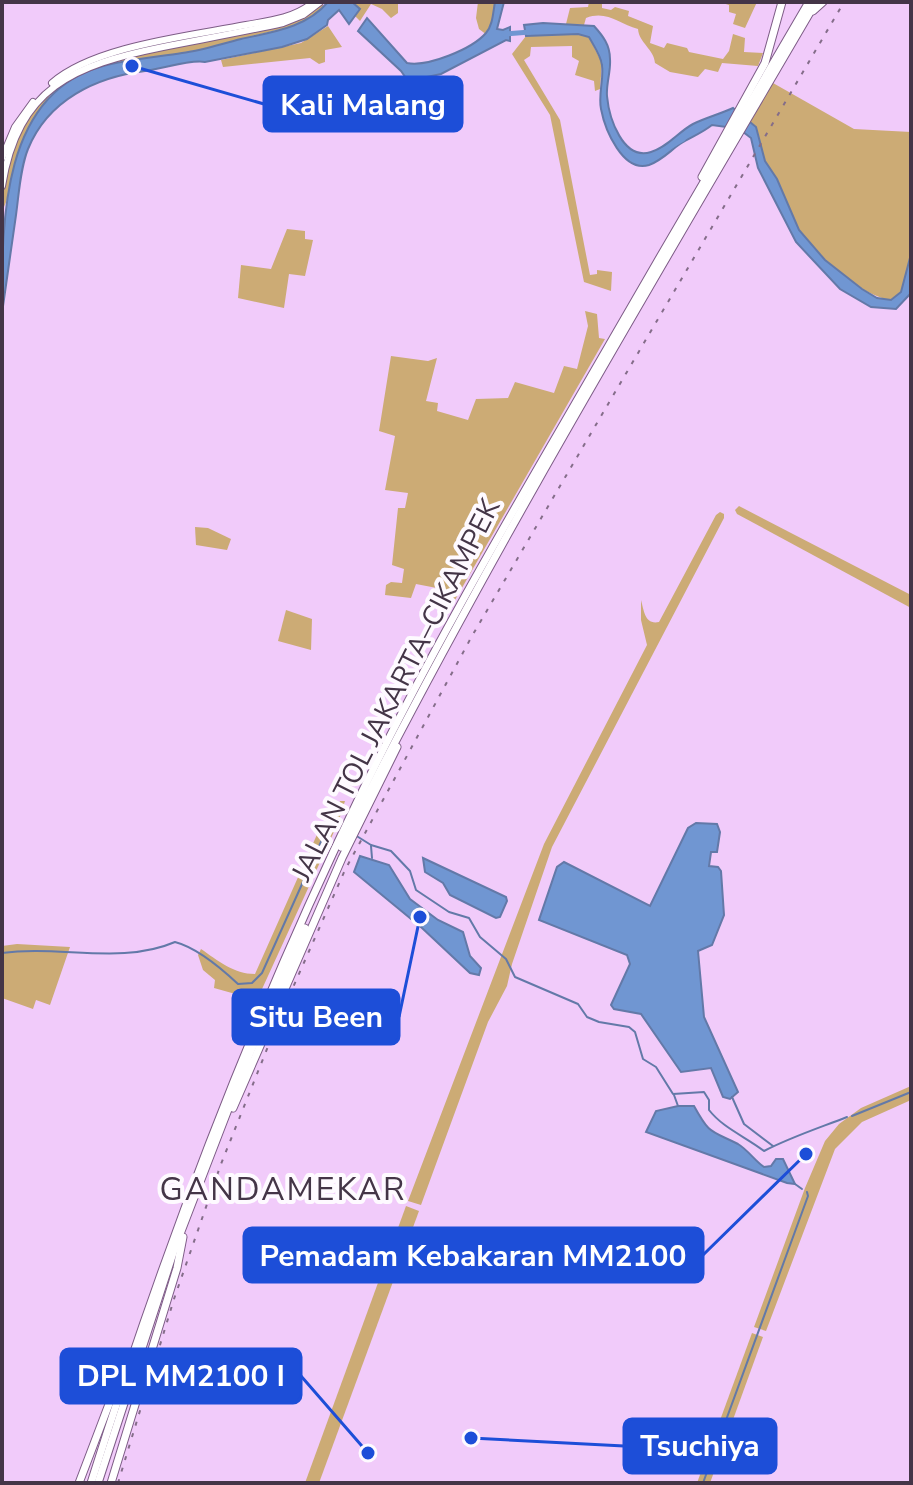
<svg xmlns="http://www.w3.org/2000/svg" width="913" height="1485" font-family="'Nunito Sans',sans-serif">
  <rect width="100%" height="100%" fill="#f1cbfa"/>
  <g fill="#ccab75">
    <path d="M313,2H320L325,7L297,25L182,54L50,95L4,207L2,224V158L27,109L60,76L82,63L151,45V49L159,47L158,43L246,25L247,30L306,8Z"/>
    <path d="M341,2H398V13L391,18L382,9L371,4L360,21Z"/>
    <path d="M478,2H501L491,38L479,29L476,18Z"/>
    <path d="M589,2H602V8L611,10L615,7L629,11L628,16L653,26L650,43L664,48L667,43L687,48L689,52L723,59L729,51L733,34L745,38L744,52L763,53L758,66L722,63L718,72L705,69L698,77L670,72L655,63C654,49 639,43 638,29C619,24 607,10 586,18L584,25L566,24L570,8L588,7Z"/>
    <path d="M719,2H757L745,28L733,24L736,14L729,12V5Z"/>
    <path d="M328,26L342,47L325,50V62L319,64L310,58L223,67L221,60L301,43Z"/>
    <path d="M578,34L589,37L602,63L600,89L595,91L594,81L575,75L579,61L572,57V46L531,47L530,56L524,60L560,120L590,275L597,274V270L612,272L611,291L584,282L550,115L512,54L526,36Z"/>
    <path d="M773,83L854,129L911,132V254L901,292L891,300C859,295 815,257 798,229C790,215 786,198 779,183C775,175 769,169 765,162C759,149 762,132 750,122Z"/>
    <path d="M287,229L305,231V239L313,240L305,276L289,274L284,308L238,298L241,265L271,269Z"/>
    <path d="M585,311L597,314L599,338L605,339L455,600L442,589L416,584L411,598L385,595L386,585L391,582L402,583L404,569L392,565L398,508H405L408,493L385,490L395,436L379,431L391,356L428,361L437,358L426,401L438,403L437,411L468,420L476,399L508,398L515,382L554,393L564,366L577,369L588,326Z"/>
    <path d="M739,506L911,595V608L737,514L735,510Z"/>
    <path d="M720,512L724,514V518L552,847L512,964L507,986L488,1022L421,1205L408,1201L544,844L647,645L641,620V600C644,611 645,625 659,622L716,515Z"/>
    <path d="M195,527L208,528L231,539L227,550L196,545Z"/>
    <path d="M286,610L312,619L311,650L278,641Z"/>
    <path d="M340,801H345L338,823L257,1000L214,988L215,980L203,970L198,955L201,949C217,960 234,974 255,974L319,830L333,822Z"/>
    <path d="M17,944L70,947L50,1005L36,1000L33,1009L2,998V946Z"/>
    <path d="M911,1086V1100L862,1122L835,1149L766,1331L754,1327L805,1188L825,1141L839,1124L861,1108Z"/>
    <path d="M406,1206L419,1211L319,1483H305Z"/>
    <path d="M752,1333L763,1337L710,1483H697Z"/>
  </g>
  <g fill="#7096d2" stroke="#6379a8" stroke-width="2">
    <path d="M328,2H352L360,9L349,24L339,10L328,20L327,25L307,39L282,47L205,62C191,59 162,69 145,71C96,77 48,100 28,149C20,169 19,194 16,215C11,248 7,280 2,313C2,224 0,94 103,66C129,59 156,57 182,53C201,51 221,44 241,39C272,32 306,28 328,2Z"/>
    <path d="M495,2H504L497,29L503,30L510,27V41L506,40L441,74L408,81L401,71L358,31L367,18L407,63C428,67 472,49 486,33C493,25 493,12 495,2Z"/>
    <path d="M543,23L594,26C603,36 610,45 610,59C611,71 606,84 607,96C609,118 623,161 651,152C668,147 678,132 693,124C705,118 720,114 733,108L756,127L765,161L777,179L799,230L825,260L862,289L877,298L891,300L901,292L911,254V293L896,309L871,307L840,289L796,242L758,168L751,138L730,122L726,127L712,125C702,133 691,137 680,144C670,151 661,161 649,165C623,173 605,130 601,109C598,94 604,80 602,65C601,56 594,46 589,37L578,34L526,36L524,25Z"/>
    <path d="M696,823L717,824L720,832L717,852H711L709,866L718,867L721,871L724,915L712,945L698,951L704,1017L738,1092L730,1099L723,1097L711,1068L681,1072L641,1014L614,1009L611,1005L630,964L627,955L539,920L557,867L564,862L650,906L688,828Z"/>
    <path d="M360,856L389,865L410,899L438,920L463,932L470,956L481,968L479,975L470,973L422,928L354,872Z"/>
    <path d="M423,858L506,897L507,901L500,917L496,918L450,895L443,883L425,872Z"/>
    <path d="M678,1106H694C710,1135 710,1130 738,1144C748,1150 755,1161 764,1167L771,1166L776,1159H783L795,1184L787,1183L646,1132L656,1111Z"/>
  </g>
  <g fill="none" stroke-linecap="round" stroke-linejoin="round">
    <g stroke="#6379a8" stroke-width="2">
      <path d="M355,835L371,845L391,851L410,871L416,890L449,912L469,918L480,937L506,959L515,977L578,1004L587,1017L599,1022L629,1027L635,1032L643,1059L656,1067L673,1094L704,1092L709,1100V1110C723,1128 746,1137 764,1151C791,1137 819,1128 847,1117"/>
      <path d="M371,846L372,858"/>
      <path d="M2,953C59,945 122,965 175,942C198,948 222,969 238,984L252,983L262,973L325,833L335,826L342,829"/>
      <path d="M674,1095L678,1106"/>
      <path d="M732,1097L744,1124L773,1146"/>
      <path d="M852,1116L911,1092"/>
      <path d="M795,1184L802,1189"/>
      <path d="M703,1483L808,1196L807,1192"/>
    </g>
    <g stroke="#7096d2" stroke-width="5">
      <path d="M504,34L530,32"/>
      <path d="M602,46L606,67"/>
      <path d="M647,160L683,139"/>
    </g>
    <defs>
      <g id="major">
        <path d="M52,83C94,46 190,36 246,25C268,21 291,19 310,5"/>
        <path d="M2,158L15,127L33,102"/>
        <path d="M2,186C18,87 74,65 163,47C203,39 243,32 283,23L303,15L320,2"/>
      </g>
      <g id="highway">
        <path d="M813,11L823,2"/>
        <path d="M702,177L765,63L782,2"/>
        <path d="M341,847C486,559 653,281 816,2"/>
        <path d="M233,1108L342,858L397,747"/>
        <path d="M79,1483L125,1362"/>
        <path d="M91,1483C165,1248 252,1018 360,796C423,667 495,542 567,418C647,279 728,140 809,2"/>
        <path d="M98,1483L175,1247L249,1055L305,928"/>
        <path d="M111,1483L177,1268L183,1237"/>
      </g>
    </defs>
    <use href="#major" stroke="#7d5c86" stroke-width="8"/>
    <use href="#highway" stroke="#7d5c86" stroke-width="9"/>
    <use href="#major" stroke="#fff" stroke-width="6"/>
    <use href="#highway" stroke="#fff" stroke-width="7"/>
    <path stroke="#846d89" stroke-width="2" stroke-dasharray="4 8" stroke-linecap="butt" d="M118,1483L174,1299L221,1164L279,1019L345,870L472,636L844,2"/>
  </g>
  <g text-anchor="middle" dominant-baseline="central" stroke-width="8" stroke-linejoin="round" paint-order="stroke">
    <g font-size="28" fill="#443547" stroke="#fefaff">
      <text transform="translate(396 690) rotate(-63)">JALAN TOL JAKARTA–CIKAMPEK</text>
    </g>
    <g font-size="32" letter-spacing="2" fill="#443547" stroke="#fefaff">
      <text x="283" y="1189">GANDAMEKAR</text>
    </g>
  </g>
  <path fill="none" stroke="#1d4ed8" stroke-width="3" d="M132 66L264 104M420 917L399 1017M806 1154L703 1255M368 1453L301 1376M471 1438L624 1446"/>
  <g fill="#1d4ed8" stroke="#fefaff" stroke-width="3">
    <circle cx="132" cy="66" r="8"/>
    <circle cx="420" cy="917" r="8"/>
    <circle cx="806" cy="1154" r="8"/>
    <circle cx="368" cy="1453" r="8"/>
    <circle cx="471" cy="1438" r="8"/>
  </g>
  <g fill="#1d4ed8" stroke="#1d4ed8" stroke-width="3">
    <rect x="264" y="77" width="198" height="54" rx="8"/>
    <rect x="233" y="990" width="166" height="54" rx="8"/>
    <rect x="244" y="1228" width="459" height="54" rx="8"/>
    <rect x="61" y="1349" width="240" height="54" rx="8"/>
    <rect x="624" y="1419" width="152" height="54" rx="8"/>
  </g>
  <g font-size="30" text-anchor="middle" font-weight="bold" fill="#fff">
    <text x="363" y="115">Kali Malang</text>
    <text x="316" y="1027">Situ Been</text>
    <text x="473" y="1266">Pemadam Kebakaran MM2100</text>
    <text x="181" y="1386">DPL MM2100 I</text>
    <text x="700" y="1456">Tsuchiya</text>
  </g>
  <rect width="913" height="1485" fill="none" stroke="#443547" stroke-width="8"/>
</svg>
